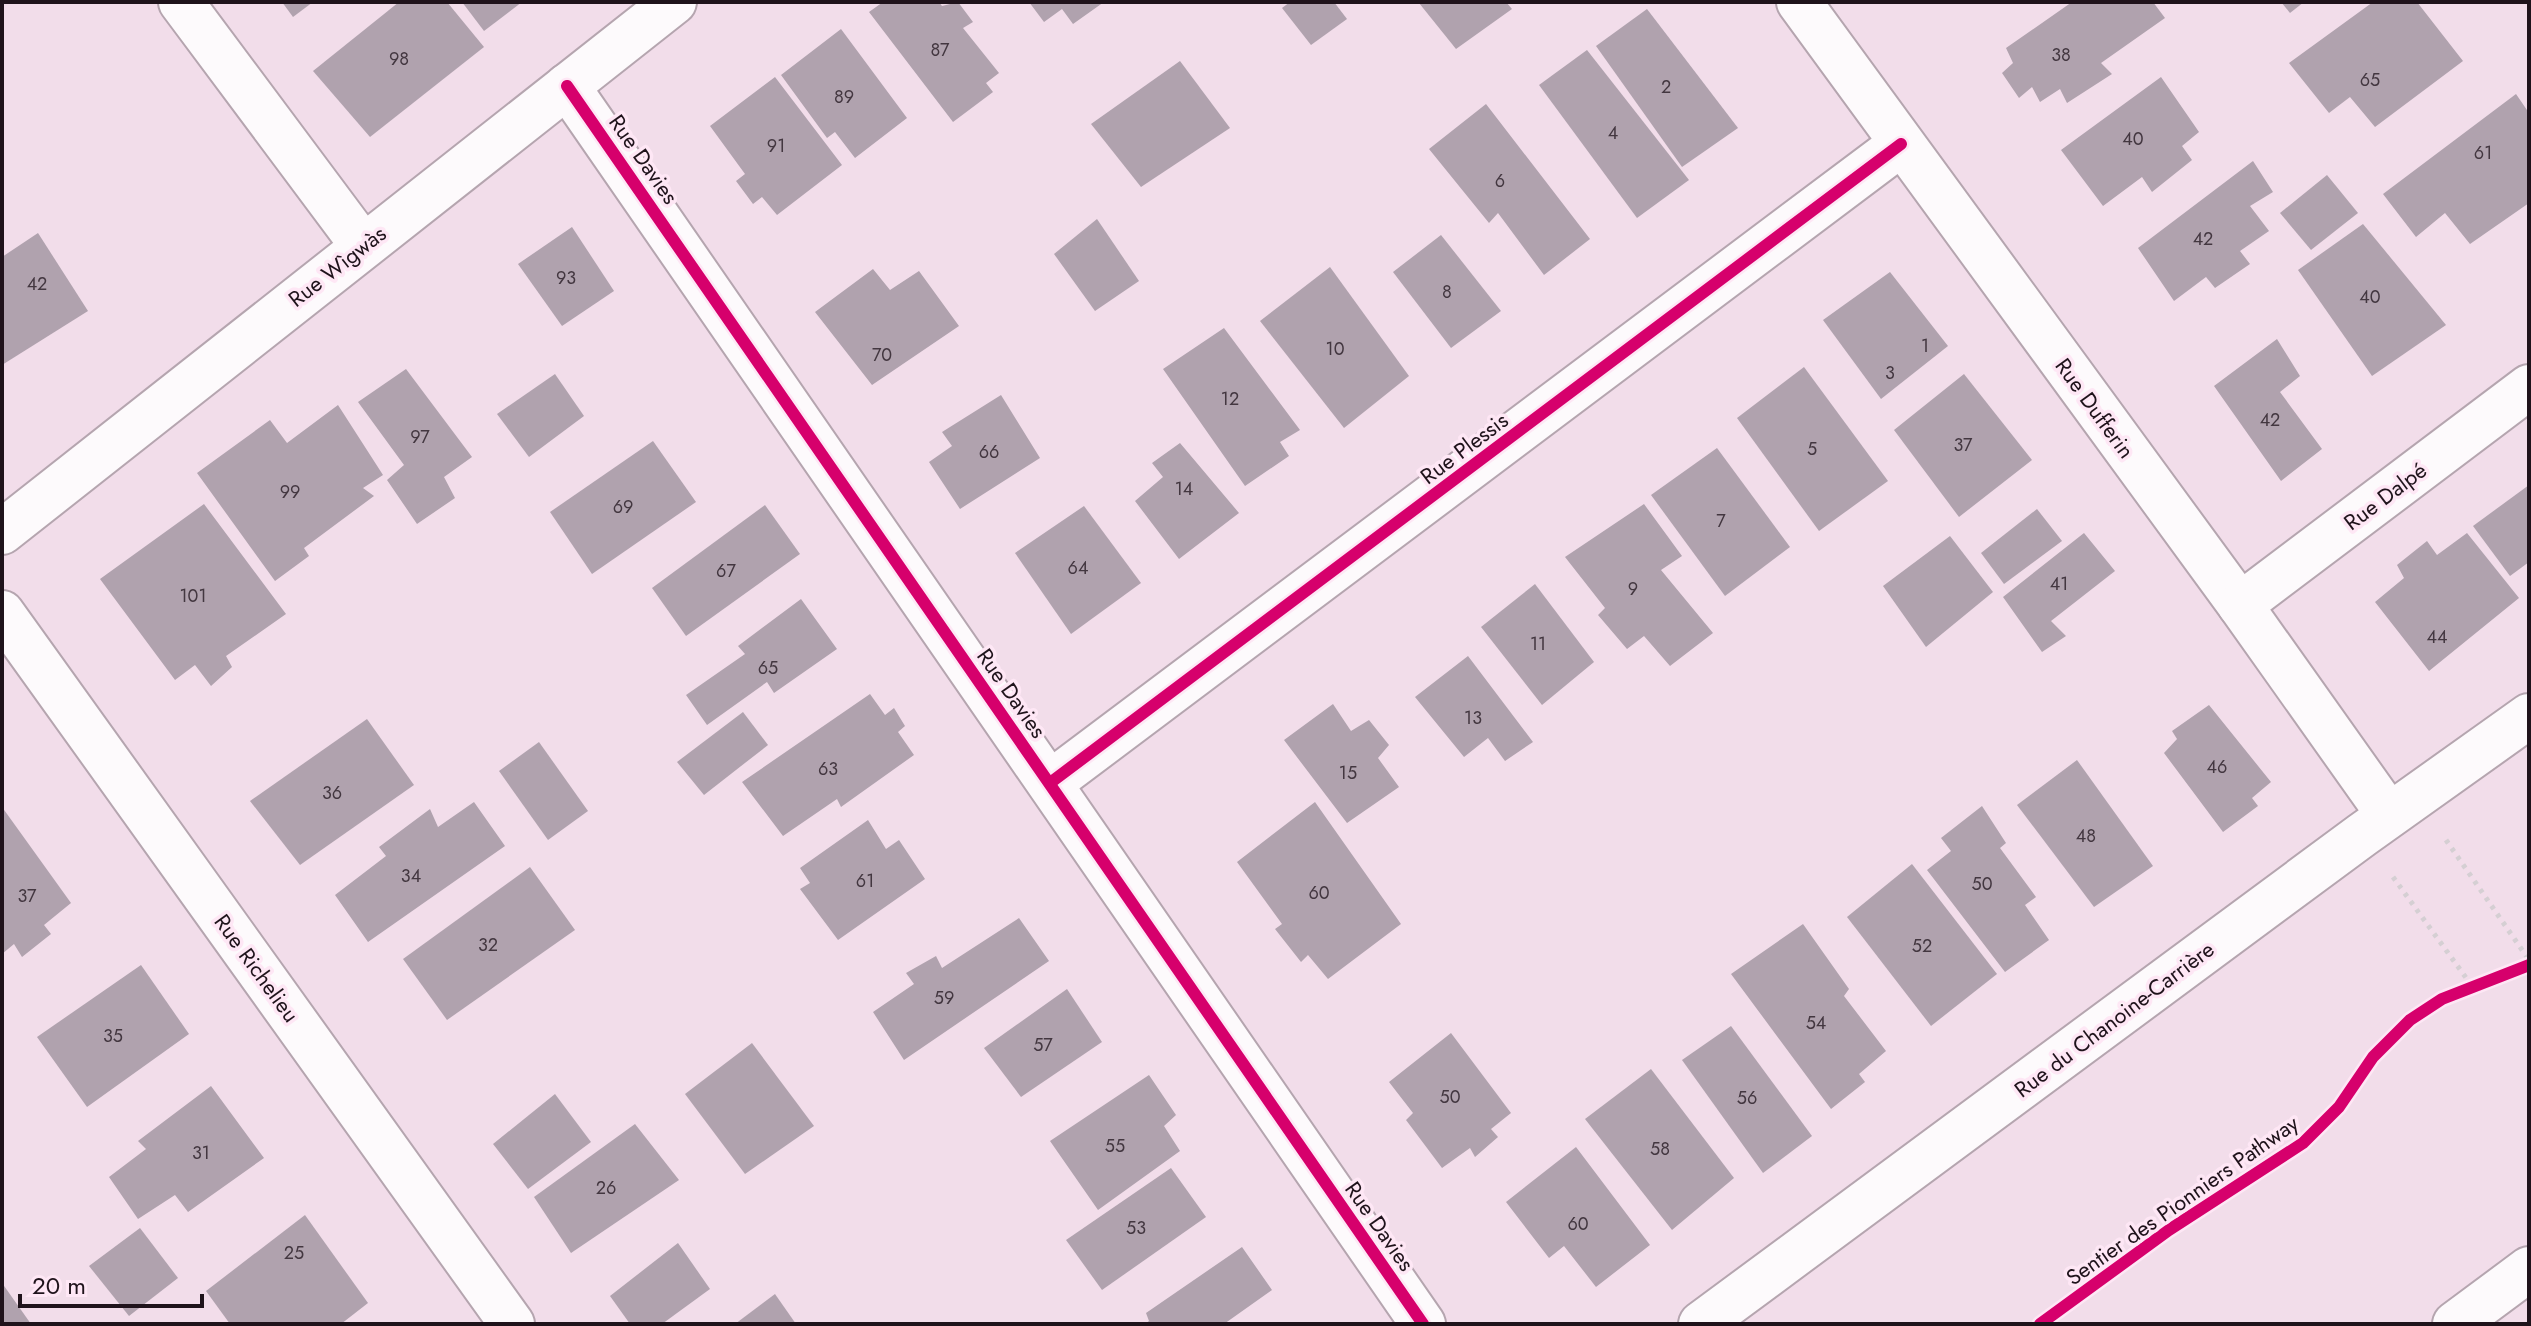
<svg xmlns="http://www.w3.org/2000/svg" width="2531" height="1326" font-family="Jost,sans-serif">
  <rect width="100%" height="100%" fill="#f2ddea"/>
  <g fill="#b0a2ae">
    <path d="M282,2H313L293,17Z"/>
    <path d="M399,2H447L484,47L370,137L313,71Z"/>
    <path d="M462,2H522L484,31Z"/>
    <path d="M883,2H939L942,6L958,2L973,22L963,28L999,73L986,83L993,92L953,122L869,12Z"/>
    <path d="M1029,2H1104L1073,24L1062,9L1044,22Z"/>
    <path d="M1290,2H1334L1347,19L1311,45L1282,8Z"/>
    <path d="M1506,2L1512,9L1456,49L1419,3Z"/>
    <path d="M2072,2H2153L2165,18L2101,63L2112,74L2067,103L2060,89L2040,102L2032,87L2019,98L2002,73L2013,63L2006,48Z"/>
    <path d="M2281,2H2304L2290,13Z"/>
    <path d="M2373,2H2417L2463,61L2375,127L2350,97L2329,113L2289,63Z"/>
    <path d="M1647,9L1738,128L1682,167L1596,46Z"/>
    <path d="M841,29L907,118L855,158L835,132L827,138L781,75Z"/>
    <path d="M1587,50L1689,180L1637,218L1539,85Z"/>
    <path d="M1180,61L1230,128L1141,187L1091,124Z"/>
    <path d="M775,77L842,165L777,215L762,197L753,204L736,181L745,174L710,126Z"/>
    <path d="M2161,77L2199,132L2182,146L2192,160L2152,192L2142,177L2103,206L2061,150Z"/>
    <path d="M2516,94L2529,113V203L2470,244L2445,213L2416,237L2383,194Z"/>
    <path d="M1486,104L1590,239L1544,275L1498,213L1489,223L1429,149Z"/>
    <path d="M2253,161L2273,192L2250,206L2269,231L2240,251L2250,264L2215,288L2206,277L2174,301L2138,248Z"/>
    <path d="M2327,175L2358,213L2311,250L2280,213Z"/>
    <path d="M1097,219L1139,281L1095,311L1054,254Z"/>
    <path d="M2363,224L2446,325L2372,376L2298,270Z"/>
    <path d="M572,227L614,291L562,326L518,264Z"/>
    <path d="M38,233L88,311L2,365V257Z"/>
    <path d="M1441,235L1501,311L1451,348L1393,272Z"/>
    <path d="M1330,267L1409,376L1344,428L1260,321Z"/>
    <path d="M873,269L890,290L919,271L959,326L872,385L815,312Z"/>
    <path d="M1890,272L1948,346L1881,399L1823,320Z"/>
    <path d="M1224,328L1300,430L1280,442L1289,456L1245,486L1163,369Z"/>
    <path d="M2277,339L2300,376L2280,392L2322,449L2281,481L2214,386Z"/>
    <path d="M1804,367L1888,481L1819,531L1737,418Z"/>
    <path d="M406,369L472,457L444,477L455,498L417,524L387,480L404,465L358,402Z"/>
    <path d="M555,374L584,416L529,457L497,414Z"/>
    <path d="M1964,374L2032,460L1959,517L1894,430Z"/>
    <path d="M1001,395L1040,458L960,509L929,462L952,446L942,432Z"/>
    <path d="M338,405L383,475L363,488L374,496L304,548L309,556L275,581L197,473L270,420L287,443Z"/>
    <path d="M653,441L696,502L592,574L550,512Z"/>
    <path d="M1180,443L1239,513L1179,559L1135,501L1163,477L1152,463Z"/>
    <path d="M1717,448L1790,547L1725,596L1651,495Z"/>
    <path d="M2529,485V562L2510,576L2473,526Z"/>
    <path d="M204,504L286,614L226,656L232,667L211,686L195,665L175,680L100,579Z"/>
    <path d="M1644,504L1682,556L1661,570L1713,633L1670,666L1644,636L1627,649L1598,615L1605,608L1565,557Z"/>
    <path d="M765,505L800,554L686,636L652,588Z"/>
    <path d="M1084,506L1141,583L1071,634L1015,553Z"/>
    <path d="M2037,509L2062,541L2004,584L1981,553Z"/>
    <path d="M2084,533L2115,571L2051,621L2066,636L2042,652L2003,597Z"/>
    <path d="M2467,533L2519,598L2429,671L2375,602L2404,578L2397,565L2427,541L2437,555Z"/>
    <path d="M1950,536L1993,592L1926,647L1883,586Z"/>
    <path d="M1535,584L1594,662L1542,705L1481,627Z"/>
    <path d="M801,599L837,649L774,693L767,682L707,725L686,695L745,654L738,646Z"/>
    <path d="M1468,656L1533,742L1505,761L1488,738L1464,757L1415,697Z"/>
    <path d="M870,694L885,715L894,708L905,726L898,732L914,755L841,807L837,799L783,836L742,782Z"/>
    <path d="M1333,704L1351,731L1369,720L1389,745L1378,758L1399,787L1347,823L1284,740Z"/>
    <path d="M2209,705L2271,782L2252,798L2258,806L2223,832L2164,753L2177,739L2172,731Z"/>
    <path d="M743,712L768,745L704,795L677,762Z"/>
    <path d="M367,719L414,785L300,865L250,801Z"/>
    <path d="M539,742L588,811L548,840L499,771Z"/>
    <path d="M2077,760L2153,866L2094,907L2017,805Z"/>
    <path d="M474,802L505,846L368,942L335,895L386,856L379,847L430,809L438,827Z"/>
    <path d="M1315,802L1401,924L1328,979L1308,955L1301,962L1275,929L1282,924L1237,862Z"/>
    <path d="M1982,806L2006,843L2000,848L2036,897L2025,905L2049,940L2005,972L1927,870L1951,851L1941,838Z"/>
    <path d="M2,807L71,903L44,925L51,934L22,957L14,944L2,954Z"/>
    <path d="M868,820L886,849L899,840L925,879L838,940L800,889L810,883L800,868Z"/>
    <path d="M1912,864L1997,974L1931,1026L1847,917Z"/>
    <path d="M530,867L575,930L447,1020L403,959Z"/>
    <path d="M1019,918L1049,961L904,1060L873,1012L914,984L906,973L936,956L942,968Z"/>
    <path d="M1803,924L1849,989L1844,996L1886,1051L1859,1074L1865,1082L1831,1109L1731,974Z"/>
    <path d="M141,965L189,1034L87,1107L37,1037Z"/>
    <path d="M1067,989L1102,1042L1021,1097L984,1048Z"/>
    <path d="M1731,1026L1812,1136L1763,1173L1682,1060Z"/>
    <path d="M1451,1033L1511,1113L1491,1129L1498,1137L1475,1157L1470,1148L1442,1168L1406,1120L1413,1113L1389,1082Z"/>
    <path d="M752,1043L814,1126L745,1174L685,1094Z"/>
    <path d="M1651,1069L1734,1178L1672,1230L1585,1119Z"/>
    <path d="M1149,1075L1176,1115L1164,1126L1180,1151L1098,1210L1050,1141Z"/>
    <path d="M211,1086L264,1158L188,1212L175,1195L138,1219L109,1177L146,1149L138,1141Z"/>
    <path d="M555,1094L591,1142L528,1189L493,1144Z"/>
    <path d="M635,1124L679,1180L571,1253L534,1197Z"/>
    <path d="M1576,1147L1650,1245L1596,1287L1564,1246L1549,1258L1506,1202Z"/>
    <path d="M1171,1168L1206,1217L1102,1290L1066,1240Z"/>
    <path d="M305,1215L368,1303L341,1324H230L206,1291Z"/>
    <path d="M140,1228L178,1278L129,1316L89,1266Z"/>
    <path d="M678,1243L710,1289L662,1324H630L610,1296Z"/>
    <path d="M1242,1247L1272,1290L1224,1324H1145L1149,1321L1146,1313Z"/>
    <path d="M2,1283L31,1324H2Z"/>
    <path d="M775,1294L796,1324H735Z"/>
  </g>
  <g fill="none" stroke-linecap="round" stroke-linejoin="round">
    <defs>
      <g id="minor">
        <path d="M181,2L363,246"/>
        <path d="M1799,2L2240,605L2389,815"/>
        <path d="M567,86L1423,1324"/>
        <path d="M2,532L674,2"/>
        <path d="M2240,605L2529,387"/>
        <path d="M2,613L512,1324"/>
        <path d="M1050,783L1901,144"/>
        <path d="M1701,1324L2362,835L2529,716"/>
      </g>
      <path id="primary" d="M2455,1324L2529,1269"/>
    </defs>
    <use href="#minor" stroke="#b5a5af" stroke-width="48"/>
    <use href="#primary" stroke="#b5a5af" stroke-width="48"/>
    <g stroke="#d5cfd3" stroke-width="5" stroke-dasharray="4 6" stroke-linecap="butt">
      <path d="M2446,840L2529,960"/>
      <path d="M2393,877L2472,986"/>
    </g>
    <use href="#minor" stroke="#fdfafc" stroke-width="44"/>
    <use href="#primary" stroke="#fdfafc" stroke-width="44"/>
    <defs>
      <g id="cycleway">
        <path d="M567,86L1423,1324"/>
        <path d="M1050,783L1901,144"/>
        <path d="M2040,1324L2169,1230L2303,1143L2339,1107L2373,1057L2410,1020L2442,999L2529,965"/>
      </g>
    </defs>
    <use href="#cycleway" stroke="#fee7f5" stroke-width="17"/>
    <use href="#cycleway" stroke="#d6006c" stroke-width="12"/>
  </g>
  <g text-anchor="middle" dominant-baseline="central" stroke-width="7" stroke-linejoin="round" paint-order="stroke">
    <g font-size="18" fill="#433740">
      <text x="940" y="50">87</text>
      <text x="2061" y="55">38</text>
      <text x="399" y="59">98</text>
      <text x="2370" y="80">65</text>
      <text x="1666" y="87">2</text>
      <text x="844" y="97">89</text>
      <text x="1613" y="133">4</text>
      <text x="2133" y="139">40</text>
      <text x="776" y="146">91</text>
      <text x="2483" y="153">61</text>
      <text x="1500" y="181">6</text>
      <text x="2203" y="239">42</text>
      <text x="566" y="278">93</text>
      <text x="37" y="284">42</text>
      <text x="1447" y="292">8</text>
      <text x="2370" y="297">40</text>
      <text x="1925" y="346">1</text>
      <text x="1335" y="349">10</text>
      <text x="882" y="355">70</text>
      <text x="1890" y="373">3</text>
      <text x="1230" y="399">12</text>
      <text x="2270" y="420">42</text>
      <text x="420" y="437">97</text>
      <text x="1963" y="445">37</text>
      <text x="1812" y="449">5</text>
      <text x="989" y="452">66</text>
      <text x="1184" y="489">14</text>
      <text x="290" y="492">99</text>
      <text x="623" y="507">69</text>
      <text x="1721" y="521">7</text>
      <text x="1078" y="568">64</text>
      <text x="726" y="571">67</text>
      <text x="2059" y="584">41</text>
      <text x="1633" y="589">9</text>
      <text x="193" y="596">101</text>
      <text x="2437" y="637">44</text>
      <text x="1538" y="644">11</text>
      <text x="768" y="668">65</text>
      <text x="1473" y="718">13</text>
      <text x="2217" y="767">46</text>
      <text x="828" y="769">63</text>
      <text x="1348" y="773">15</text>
      <text x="332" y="793">36</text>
      <text x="2086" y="836">48</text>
      <text x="411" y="876">34</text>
      <text x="865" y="881">61</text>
      <text x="1982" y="884">50</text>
      <text x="1319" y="893">60</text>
      <text x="27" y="896">37</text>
      <text x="488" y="945">32</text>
      <text x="1922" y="946">52</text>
      <text x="944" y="998">59</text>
      <text x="1816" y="1023">54</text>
      <text x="113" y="1036">35</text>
      <text x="1043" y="1045">57</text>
      <text x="1450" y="1097">50</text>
      <text x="1747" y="1098">56</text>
      <text x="1115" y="1146">55</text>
      <text x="1660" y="1149">58</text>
      <text x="201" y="1153">31</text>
      <text x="606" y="1188">26</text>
      <text x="1578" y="1224">60</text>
      <text x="1136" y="1228">53</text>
      <text x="294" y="1253">25</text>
    </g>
    <g font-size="22" fill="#1f131b" stroke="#fee7f5">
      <text transform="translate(644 159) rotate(55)">Rue Davies</text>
      <text transform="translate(337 266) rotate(-38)">Rue Wìgwàs</text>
      <text transform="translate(2095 408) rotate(54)">Rue Dufferin</text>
      <text transform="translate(1464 448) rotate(-37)">Rue Plessis</text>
      <text transform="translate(2385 496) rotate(-37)">Rue Dalpé</text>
      <text transform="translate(1012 693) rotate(55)">Rue Davies</text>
      <text transform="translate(257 968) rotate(54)">Rue Richelieu</text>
      <text transform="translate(2114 1019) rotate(-37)">Rue du Chanoine-Carrière</text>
      <text transform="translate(2182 1200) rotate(-35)">Sentier des Pionniers Pathway</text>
      <text transform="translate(1380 1226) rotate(55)">Rue Davies</text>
    </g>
  </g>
  <rect width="2531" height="1326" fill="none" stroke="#1f131b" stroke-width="8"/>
  <path d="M20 1294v12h182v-12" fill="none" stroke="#1f131b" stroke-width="4"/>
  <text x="32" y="1294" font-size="24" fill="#1f131b" stroke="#fee7f5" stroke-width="6" paint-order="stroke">20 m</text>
</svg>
